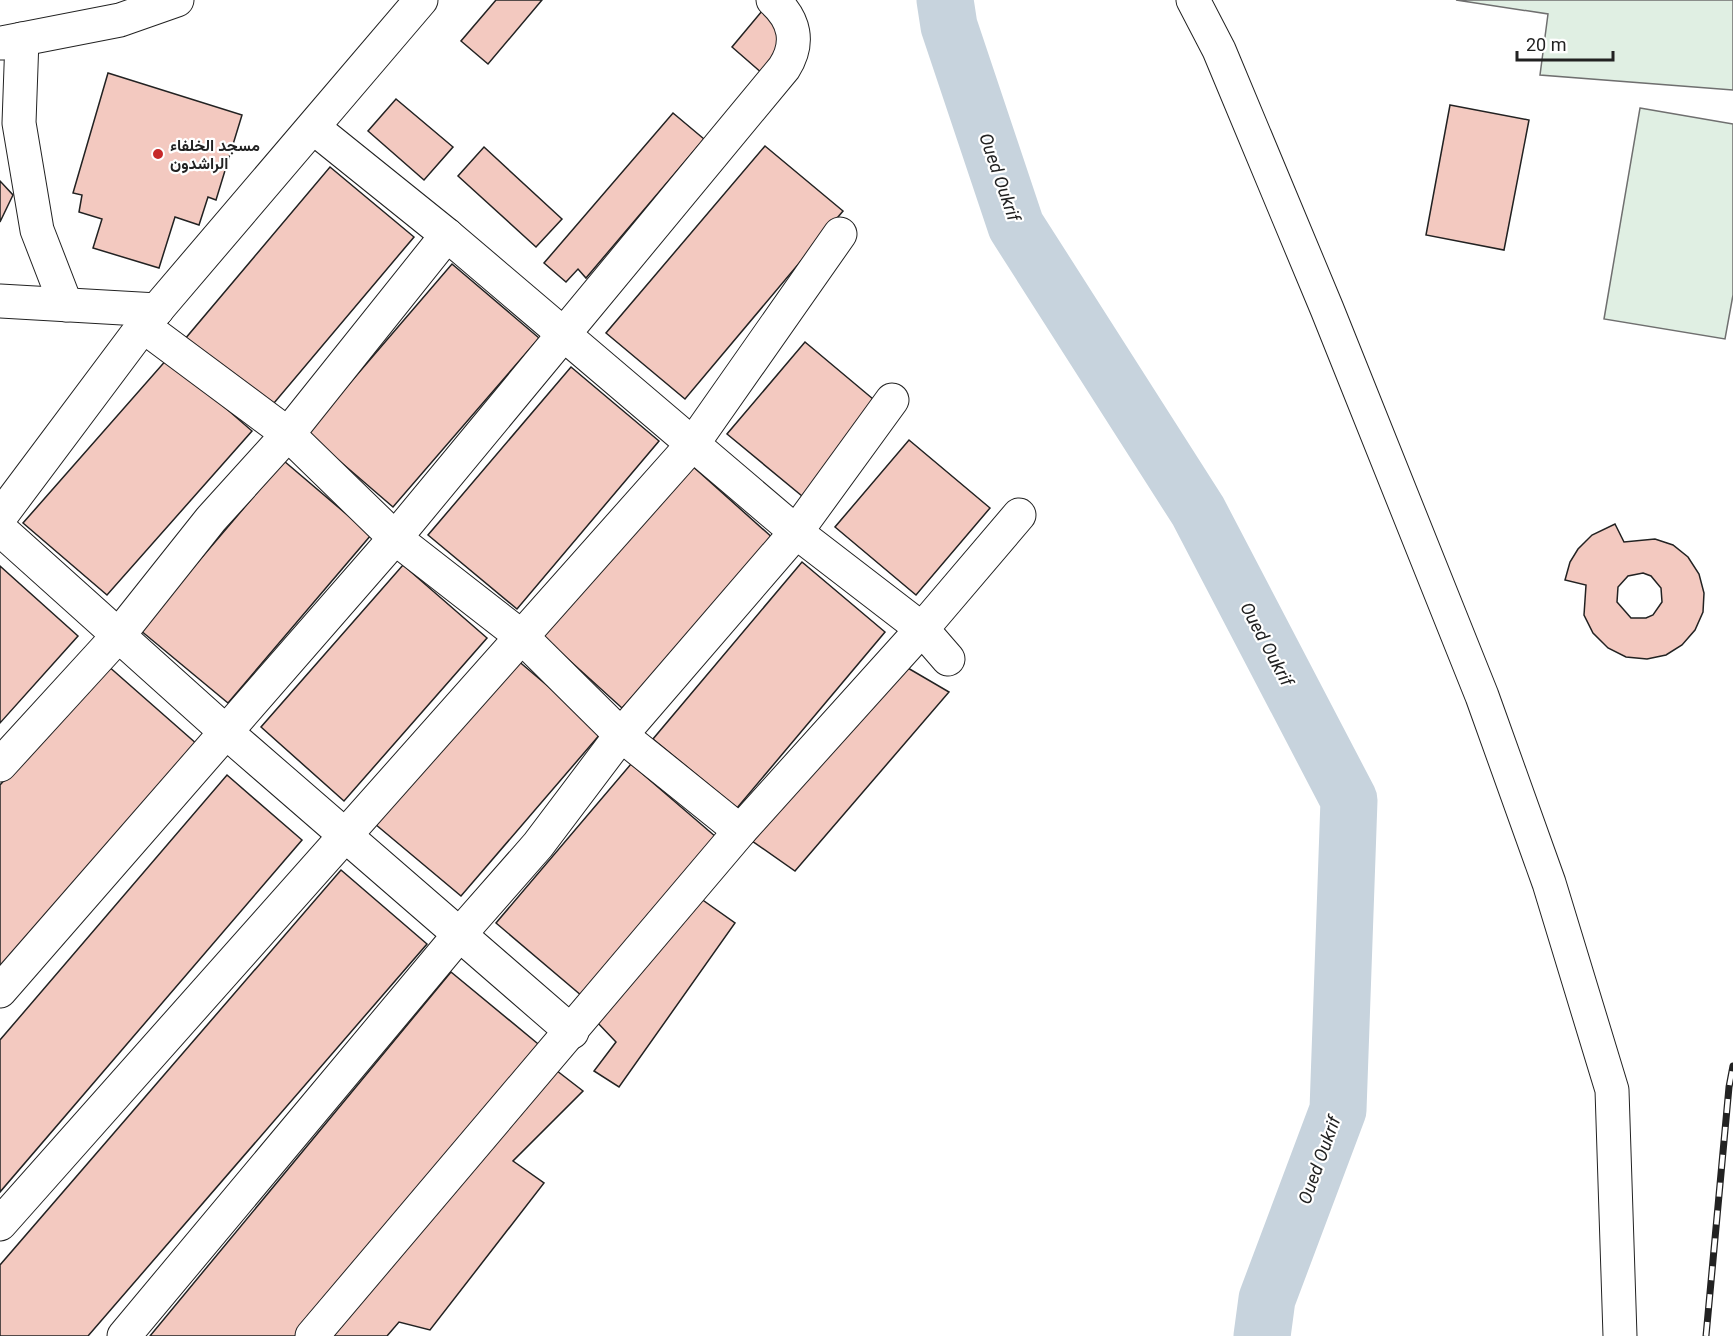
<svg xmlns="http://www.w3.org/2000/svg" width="1733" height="1336" font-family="Roboto,Vazirmatn,sans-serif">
  <rect width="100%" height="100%" fill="#fff"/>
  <g fill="#e0efe3" stroke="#6f6f6f" stroke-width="1.5">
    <path d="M1456,0H1733V90L1540,75L1548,14Z"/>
    <path d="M1640,108L1733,124V295L1725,339L1604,319Z"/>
  </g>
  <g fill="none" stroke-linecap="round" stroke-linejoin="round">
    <path stroke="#c7d3dd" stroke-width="57" d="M945,0L949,26L1016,226L1198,511L1349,800L1338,1110L1267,1299L1262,1336"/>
  </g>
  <g fill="#f3c9c0" stroke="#222" stroke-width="1.5" fill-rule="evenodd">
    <path d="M496,0H542L488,64L461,41Z"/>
    <path d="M762,11L794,38L763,74L732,47Z"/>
    <path d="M108,73L242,115L216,200L208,197L199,225L175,217L159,268L93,248L102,219L79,212L82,195L73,193Z"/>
    <path d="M396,99L453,147L424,180L368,131Z"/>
    <path d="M1450,105L1529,120L1504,250L1426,235Z"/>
    <path d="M673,113L704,139L586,278L578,269L566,282L544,263Z"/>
    <path d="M765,146L843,211L685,399L606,333Z"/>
    <path d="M484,147L562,219L536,247L458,176Z"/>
    <path d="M330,167L414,237L269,409L185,339Z"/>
    <path d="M0,181L13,195L0,222Z"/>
    <path d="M452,264L539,338L393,507L307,433Z"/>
    <path d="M805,342L879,404L802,496L727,434Z"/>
    <path d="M168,358L252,431L107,595L23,523Z"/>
    <path d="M571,367L659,441L517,609L428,535Z"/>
    <path d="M909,440L990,508L916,595L835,527Z"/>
    <path d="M284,461L371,535L228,703L140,630Z"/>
    <path d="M689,463L775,540L622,708L537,631Z"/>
    <path d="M1615,524L1624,542L1655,539L1673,545L1688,557L1699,574L1704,593L1703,612L1695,630L1682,645L1666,655L1647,659L1626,657L1608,648L1593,633L1584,615L1586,585L1565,580L1570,562L1578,549L1592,535ZM1643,573L1651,576L1661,588L1662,602L1653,615L1646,618H1631L1617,602L1618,587L1628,576Z"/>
    <path d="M802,562L885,632L737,808L653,739Z"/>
    <path d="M403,565L487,638L344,801L261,727Z"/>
    <path d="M0,566L78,636L0,723Z"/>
    <path d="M516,659L602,732L461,896L375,824Z"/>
    <path d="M901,664L949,692L795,871L745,836Z"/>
    <path d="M107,665L198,745L0,967V785Z"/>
    <path d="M631,764L716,837L582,996L496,923Z"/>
    <path d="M227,775L302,840L0,1192V1040Z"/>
    <path d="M341,870L427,944L88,1336H0V1265Z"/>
    <path d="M697,896L735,923L619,1087L594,1071L616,1042L595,1020Z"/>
    <path d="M451,972L543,1048L305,1336H150Z"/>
    <path d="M552,1067L583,1091L513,1161L544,1183L430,1330L399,1322L387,1336H333Z"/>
  </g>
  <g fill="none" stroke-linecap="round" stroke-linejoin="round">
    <defs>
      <g id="minor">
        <path d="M1193,0L1219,50L1327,309L1482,696L1549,883L1612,1090L1620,1336"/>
        <path d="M22,39L19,123L37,230L66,305"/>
        <path d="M2,43L120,20L177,0"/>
        <path d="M314,128L447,235L796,532L922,629L948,659"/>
        <path d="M0,301L157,310"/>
        <path d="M143,326L288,434L395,538L522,637L621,735L740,831"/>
        <path d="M0,517L143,326L421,0"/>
        <path d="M0,529L226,732L572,1032"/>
        <path d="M0,765L118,636L211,519L288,434L447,235"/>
        <path d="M0,991L395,538L784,68C800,43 795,20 773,0"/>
        <path d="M0,1224L692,445L840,234"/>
        <path d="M124,1336L459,935L538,845L621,735L796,532L892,400"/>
        <path d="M312,1336L740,831L922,629L1019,515"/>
      </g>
    </defs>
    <use href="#minor" stroke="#222" stroke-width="35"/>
    <use href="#minor" stroke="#fff" stroke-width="33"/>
    <defs>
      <path id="rail" d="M1706,1336L1729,1087L1733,1066"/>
    </defs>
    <use href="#rail" stroke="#222" stroke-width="7"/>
    <use href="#rail" stroke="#fff" stroke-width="4.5" stroke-dasharray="14" stroke-linecap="butt"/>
  </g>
  <circle fill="#c62828" stroke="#fff" stroke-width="2" cx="158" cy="154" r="6"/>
  <g text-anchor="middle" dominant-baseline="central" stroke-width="4.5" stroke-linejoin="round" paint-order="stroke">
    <g font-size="16" font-weight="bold" fill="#222" stroke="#fff" text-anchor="start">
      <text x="170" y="145">مسجد الخلفاء<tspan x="170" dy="18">الراشدون</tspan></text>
    </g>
    <g font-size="18" font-style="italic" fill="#222" stroke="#fff">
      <text transform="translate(1000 177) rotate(71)">Oued Oukrif</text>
      <text transform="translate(1267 644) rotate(62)">Oued Oukrif</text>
      <text transform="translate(1319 1160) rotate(-70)">Oued Oukrif</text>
    </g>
  </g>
  <path d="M1517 51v9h96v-9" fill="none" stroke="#222222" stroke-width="3"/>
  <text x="1526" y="51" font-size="18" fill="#222222" stroke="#ffffff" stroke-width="4.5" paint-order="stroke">20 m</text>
</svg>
